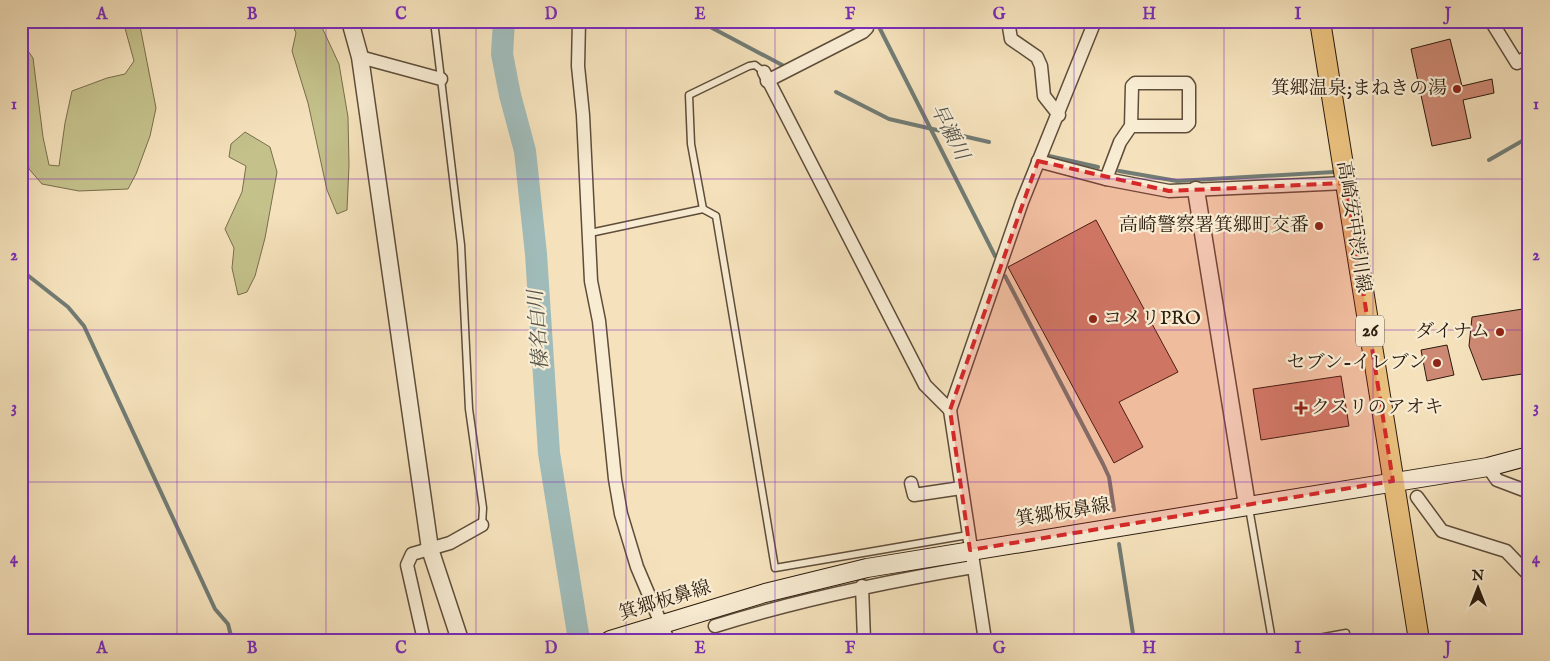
<svg xmlns="http://www.w3.org/2000/svg" width="1550" height="661" font-family="'IM FELL English','Noto Serif JP',serif">
  <rect width="100%" height="100%" fill="#f5e2bc"/>
  <filter id="stains"><feTurbulence type="fractalNoise" baseFrequency=".004" numOctaves="4"/><feColorMatrix values="0 0 0 0 .2 0 0 0 0 .09 0 0 0 0 .02 0 0 0 .5 -.17"/></filter>
  <radialGradient id="worn" r=".72"><stop offset=".6" stop-color="#630" stop-opacity="0"/><stop offset="1" stop-color="#630" stop-opacity=".3"/></radialGradient>
  <g fill="#c4c18b" stroke="#786e4c">
    <path d="M123,21H139L156,108L150,136L136,174L128,189L79,191L42,184L29,169L21,121V41L33,58L43,137L49,165L59,166L65,123L72,91L107,78L125,74L134,61Z"/>
    <path d="M291,21H319L339,64L348,117L349,165L347,210L337,214L327,190L308,103L292,51L296,33Z"/>
    <path d="M245,132L270,147L277,172L265,238L255,276L247,292L238,295L232,268L234,248L225,229L242,192L246,166L229,157L231,144Z"/>
  </g>
  <g fill="none" stroke-linecap="round" stroke-linejoin="round">
    <g stroke="#717c75" stroke-width="4">
      <path d="M699,21L784,66"/>
      <path d="M876,21L995,256"/>
      <path d="M836,92L889,119L989,142"/>
      <path d="M1049,156L1098,167"/>
      <path d="M1489,160L1529,137"/>
      <path d="M1119,171L1177,181L1334,172"/>
      <path d="M21,270L68,307L84,326L215,609L228,624L232,640"/>
      <path d="M1005,276L1103,464L1109,477L1114,510"/>
      <path d="M1119,544L1134,640"/>
    </g>
    <path stroke="#a0bcba" stroke-width="22" d="M504,21L502,54L510,95L525,151L536,254L549,453L579,640"/>
  </g>
  <g fill="#ce8974" stroke="#2b1b0e">
    <path d="M1450,39L1462,86L1492,79L1494,93L1463,100L1471,138L1432,146L1411,49Z"/>
    <path d="M1096,220L1178,372L1119,402L1143,447L1114,463L1008,267Z"/>
    <path d="M1529,308V373L1482,380L1469,346L1472,317Z"/>
    <path d="M1447,345L1454,375L1427,381L1421,350Z"/>
    <path d="M1341,376L1349,426L1261,440L1253,389Z"/>
  </g>
  <g fill="none" stroke-linecap="round" stroke-linejoin="round">
    <defs>
      <g id="service">
        <path d="M434,21L461,245L469,409L483,508L482,525"/>
        <path d="M703,209L691,144L689,95L749,66L755,65L764,72"/>
        <path d="M590,233L703,209L716,216L775,568L968,535"/>
        <path d="M1249,508L1272,640"/>
        <path d="M1254,640L1272,637"/>
        <path d="M1308,640L1346,633"/>
      </g>
      <g id="minor">
        <path d="M579,21L578,66L583,115L591,281L599,321L615,479L621,514L637,567L668,640"/>
        <path d="M1008,21L1011,39L1037,57L1041,66L1044,96L1059,115"/>
        <path d="M1491,21L1517,63L1529,56"/>
        <path d="M360,57L441,79"/>
        <path d="M764,72L925,385L950,410"/>
        <path d="M767,81L863,32L867,28L865,21"/>
        <path d="M1038,161L1106,179L1169,191L1346,183"/>
        <path d="M1106,179L1120,142L1131,126L1132,86L1135,83H1187L1189,86V123L1186,126H1131"/>
        <path d="M1488,467L1497,480L1529,492"/>
        <path d="M911,483L914,495L961,488"/>
        <path d="M1417,497L1442,531L1506,551L1529,575"/>
        <path d="M862,586L864,640"/>
        <path d="M715,626C801,599 884,582 973,567"/>
        <path d="M424,640L407,565L412,554L450,543L482,525"/>
        <path d="M985,640L950,410L1022,202L1095,21"/>
      </g>
      <g id="tertiary">
        <path d="M350,21L360,57L430,549L460,640"/>
        <path d="M1196,190L1247,505"/>
      </g>
      <path id="secondary" d="M610,640L765,593L867,568L1488,467L1529,456"/>
      <path id="primary" d="M1320,21L1419,640"/>
    </defs>
    <use href="#service" stroke="#5e4d3a" stroke-width="9"/>
    <use href="#minor" stroke="#5e4d3a" stroke-width="15"/>
    <use href="#tertiary" stroke="#5e4d3a" stroke-width="19"/>
    <use href="#secondary" stroke="#2b1b0e" stroke-width="20"/>
    <use href="#primary" stroke="#2b1b0e" stroke-width="22"/>
    <use href="#service" stroke="#f8ecd3" stroke-width="6"/>
    <use href="#minor" stroke="#f8ecd3" stroke-width="12"/>
    <use href="#tertiary" stroke="#f8ecd3" stroke-width="16"/>
    <use href="#secondary" stroke="#f8ecd3" stroke-width="18"/>
    <use href="#primary" stroke="#eac17e" stroke-width="20"/>
  </g>
  <path fill="#d62828" fill-opacity="0.2" stroke="#d62828" stroke-width="4" stroke-dasharray="10 6" stroke-linejoin="round" d="M1038,161L1169,191L1346,183L1393,481L970,550L950,410Z"/>
  <path fill="none" stroke="#7b2cbf" stroke-width="1" stroke-opacity="0.55" d="M177,21V640M326,21V640M476,21V640M626,21V640M775,21V640M924,21V640M1074,21V640M1224,21V640M1373,21V640M21,179H1529M21,330H1529M21,482H1529"/>
  <g fill="#8f2418" stroke="#f8ecd3" stroke-width="2">
    <circle cx="1457" cy="89" r="5"/>
    <circle cx="1319" cy="226" r="5"/>
    <circle cx="1093" cy="319" r="5"/>
    <circle cx="1500" cy="332" r="5"/>
    <circle cx="1437" cy="363" r="5"/>
    <path d="M1298.5 400.5h5v5h5v5h-5v5h-5v-5h-5v-5h5z"/>
  </g>
  <g text-anchor="middle" dominant-baseline="central" stroke-width="4.5" stroke-linejoin="round" paint-order="stroke">
    <rect fill="#f8ecd3" stroke="#685a49" stroke-width="1" x="1356" y="315.5" width="28" height="31" rx="4"/>
    <g font-size="18" font-weight="bold" fill="#2b1b0e">
      <text x="1370" y="331">26</text>
    </g>
    <g font-size="19" fill="#2b1b0e" stroke="#f8ecd3" text-anchor="end">
      <text x="1447" y="89">箕郷温泉;まねきの湯</text>
      <text x="1309" y="226">高崎警察署箕郷町交番</text>
      <text x="1103" y="319" text-anchor="start">コメリPRO</text>
      <text x="1490" y="332">ダイナム</text>
      <text x="1427" y="363">セブン-イレブン</text>
      <text x="1311" y="408" text-anchor="start">クスリのアオキ</text>
    </g>
    <g font-size="19" fill="#2b1b0e" stroke="#f8ecd3">
      <text transform="translate(1353 227) rotate(81)">高崎安中渋川線</text>
      <text transform="translate(1063 513) rotate(-9)">箕郷板鼻線</text>
      <text transform="translate(665 601) rotate(-17)">箕郷板鼻線</text>
    </g>
    <g font-size="20" font-style="italic" fill="#54534a" stroke="#f8ecd3">
      <text transform="translate(949 132) rotate(63)">早瀬川</text>
      <text transform="translate(539 330) rotate(-94)">榛名白川</text>
    </g>
  </g>
  <rect width="1550" height="661" fill="none" stroke="#f5e2bc" stroke-width="55"/>
  <g transform="translate(1478 588)" stroke="#f8ecd3" stroke-width="4" paint-order="stroke">
  <path d="M0-4L9 19L0 12L-9 19Z" fill="#2b1b0e"/>
  <text y="-8" font-size="14" font-weight="bold" text-anchor="middle" fill="#2b1b0e">N</text>
  </g>
  <rect x="28" y="28" width="1494" height="606" fill="none" stroke="#7b2cbf" stroke-width="2"/>
  <g font-size="16" text-anchor="middle" font-weight="bold" fill="#7b2cbf">
    <text x="102" y="19">A</text>
    <text x="252" y="19">B</text>
    <text x="401" y="19">C</text>
    <text x="551" y="19">D</text>
    <text x="700" y="19">E</text>
    <text x="850" y="19">F</text>
    <text x="999" y="19">G</text>
    <text x="1149" y="19">H</text>
    <text x="1298" y="19">I</text>
    <text x="1448" y="19">J</text>
    <text x="14" y="109">1</text>
    <text x="1536" y="109">1</text>
    <text x="14" y="260">2</text>
    <text x="1536" y="260">2</text>
    <text x="14" y="412">3</text>
    <text x="1536" y="412">3</text>
    <text x="14" y="563">4</text>
    <text x="1536" y="563">4</text>
    <text x="102" y="653">A</text>
    <text x="252" y="653">B</text>
    <text x="401" y="653">C</text>
    <text x="551" y="653">D</text>
    <text x="700" y="653">E</text>
    <text x="850" y="653">F</text>
    <text x="999" y="653">G</text>
    <text x="1149" y="653">H</text>
    <text x="1298" y="653">I</text>
    <text x="1448" y="653">J</text>
  </g>
  <rect width="100%" height="100%" filter="url(#stains)"/>
  <rect width="100%" height="100%" fill="url(#worn)"/>
</svg>
